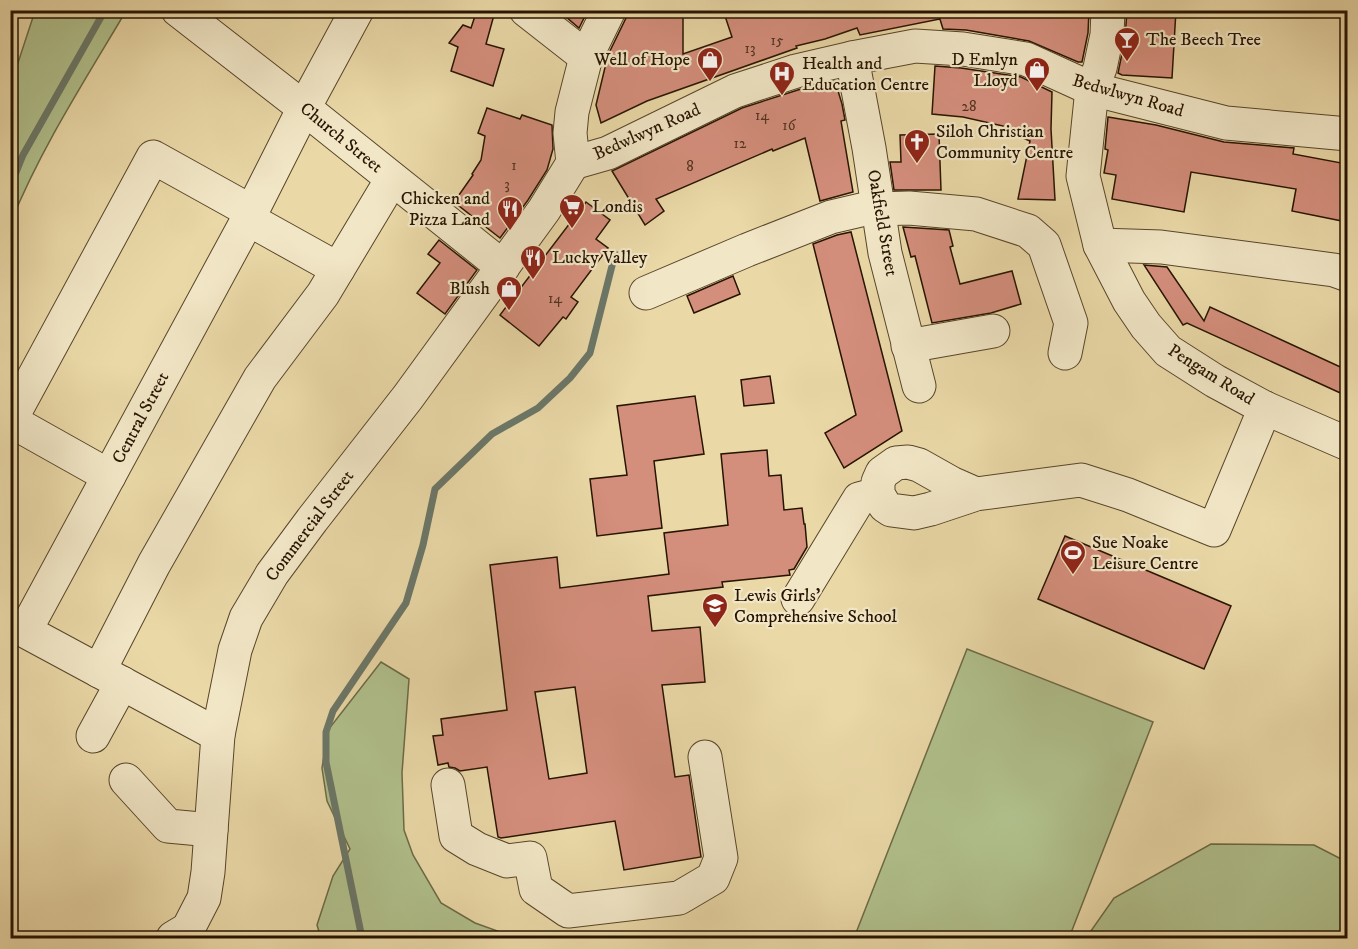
<svg xmlns="http://www.w3.org/2000/svg" width="1358" height="949" font-family="'IM FELL DW Pica',serif">
  <rect width="100%" height="100%" fill="#ead8a7"/>
  <filter id="stains"><feTurbulence type="fractalNoise" baseFrequency=".00333" numOctaves="4"/><feColorMatrix values="0 0 0 0 .2 0 0 0 0 .09 0 0 0 0 .02 0 0 0 .5 -.17"/></filter>
  <radialGradient id="worn" r=".72"><stop offset=".6" stop-color="#630" stop-opacity="0"/><stop offset="1" stop-color="#630" stop-opacity=".3"/></radialGradient>
  <g fill="#b0c08c" stroke="#6c6a46" stroke-width="1.5">
    <path d="M35,11H126C85,80 41,148 11,222V84Z"/>
    <path d="M967,649L1153,722L1069,938H854Z"/>
    <path d="M381,662L409,679L402,773L404,830L413,855L441,903L475,923L517,938H321L317,925L333,876L350,849L327,801L322,768L328,730Z"/>
    <path d="M1211,844L1314,845L1347,862V938H1086L1114,898Z"/>
  </g>
  <g fill="none" stroke-linecap="round" stroke-linejoin="round">
    <g stroke="#6b7768" stroke-width="7">
      <path d="M10,187L23,155L105,10"/>
      <path d="M362,938L326,762V732L333,711L406,603L423,545L435,489L492,434L538,408L570,378L590,353L615,254"/>
    </g>
  </g>
  <g fill="#d48e7c" stroke="#271400" stroke-width="1.5" fill-rule="evenodd">
    <path d="M477,10H481L494,15L486,44L504,49L493,86L451,71L458,47L449,43L463,25L471,28Z"/>
    <path d="M558,10H588L579,28Z"/>
    <path d="M627,10H683V54L732,37L725,16L741,10L1089,11L1088,33L1082,62H1078L1029,41L966,30L943,29L939,16L940,19L860,35L857,28L825,39L796,46L797,48L647,101L601,123L596,105L608,55L626,18Z"/>
    <path d="M1127,10H1176L1172,78L1122,75L1118,73L1125,39Z"/>
    <path d="M935,66L961,68L1021,77L1052,92L1051,129L1055,200L1018,199L1030,141L1002,129L1003,126L963,117L932,114Z"/>
    <path d="M835,81L842,104L845,120L841,121L853,192L820,201L805,138L773,151L772,149L656,199L664,211L645,225L612,171L742,108L801,89Z"/>
    <path d="M487,108L520,119L522,115L552,125L553,149L547,170L528,200L500,238L454,202L473,175L472,174L481,160L485,136L478,133Z"/>
    <path d="M1108,117L1156,125L1224,142L1294,148L1293,154L1347,164V222L1292,211L1296,189L1191,172L1184,212L1112,199L1116,175L1104,173L1108,150L1105,149Z"/>
    <path d="M939,134L941,190H894L890,162H901L900,135Z"/>
    <path d="M586,202L610,220L596,239L608,248L571,297L578,302L566,319L563,317L539,346L500,315Z"/>
    <path d="M903,227L949,230L953,246L950,247L960,284L1012,271L1021,304L991,313L932,323L915,256L911,257Z"/>
    <path d="M851,232L902,431L844,468L825,433L856,415L813,244L837,235Z"/>
    <path d="M439,240L477,270L445,314L417,293L440,263L428,254Z"/>
    <path d="M1144,265L1167,267L1204,321L1210,307L1347,370V396L1187,323L1183,325Z"/>
    <path d="M733,276L740,294L694,313L687,296Z"/>
    <path d="M770,376L774,403L744,406L741,380Z"/>
    <path d="M695,396L704,454L654,461L662,528L597,536L590,479L627,475L617,406Z"/>
    <path d="M767,450L769,476L781,475L784,510L802,508L804,524H805L807,547L794,569L789,570L790,575L722,582L723,587L648,596L652,631L700,627L705,682L662,685L675,777L689,775L701,857L624,870L615,821L501,838L498,837L487,767L460,771L455,768L449,767L448,763L438,765L433,736L443,735L441,719L507,710L490,565L557,557L560,588L669,574L664,533L728,525L721,454ZM575,687L587,773L549,779L535,692Z"/>
    <path d="M1065,536L1231,606L1204,669L1038,599Z"/>
  </g>
  <g fill="none" stroke-linecap="round" stroke-linejoin="round">
    <defs>
      <g id="minor">
        <path d="M178,10L304,108L503,267"/>
        <path d="M526,10L586,57"/>
        <path d="M1108,10L1107,35L1100,68L1092,89L1083,176L1100,245L1129,301L1146,326L1168,351L1215,381L1265,408L1348,444"/>
        <path d="M852,58L869,148L885,253L919,386"/>
        <path d="M573,163L608,153L735,91L796,71L852,58L915,46L963,49L1026,59L1092,89L1226,123L1348,134"/>
        <path d="M573,163L570,133L572,112L586,57L609,10"/>
        <path d="M878,209L909,208L976,214L1028,231L1044,245L1071,323L1065,353"/>
        <path d="M248,219L338,269"/>
        <path d="M1100,245L1161,247L1334,270L1348,275"/>
        <path d="M646,293L747,250L831,217L878,206"/>
        <path d="M908,346L993,331"/>
        <path d="M10,421L153,157L252,212"/>
        <path d="M11,421L109,476"/>
        <path d="M976,494L951,483L919,465L908,462L896,463L882,473L878,482V494L885,506L891,510L914,513L931,509L976,494L1081,480L1128,495L1214,530L1265,408"/>
        <path d="M798,599L859,499L878,494"/>
        <path d="M99,671L154,564L260,378L323,294L392,179"/>
        <path d="M218,735L25,631L248,219L304,108L357,10"/>
        <path d="M93,736L122,683"/>
        <path d="M126,780L168,826L211,830"/>
        <path d="M448,785L456,836L477,849L507,861L530,858L536,889L568,911L679,898L713,878L721,858L705,757"/>
        <path d="M173,938L188,929L204,898L208,872L218,735L235,650L246,618L272,574L312,520L408,397L544,210L573,163"/>
      </g>
    </defs>
    <use href="#minor" stroke="#58452a" stroke-width="35"/>
    <use href="#minor" stroke="#f1e6c6" stroke-width="33"/>
  </g>
  <defs>
    <symbol id="bar-pin" viewBox="-11 -11 22 30"><path d="M0 17L-7.5 6A9.5 9.5 0 1 1 7.5 6Z" fill="#8f2418" stroke="#f1e6c6"/><path d="M-6-5H6L.8 .8V4.5H3.5V6h-7V4.5H-.8V.8Z" fill="#fff"/></symbol>
    <symbol id="shop-pin" viewBox="-11 -11 22 30"><path d="M0 17L-7.5 6A9.5 9.5 0 1 1 7.5 6Z" fill="#8f2418" stroke="#f1e6c6"/><path d="M-5-2.5h2.3a2.7 3.5 0 0 1 5.4 0H5L5.5 6h-11ZM-1.5-2.5h3a1.5 2.3 0 0 0-3 0Z" fill="#fff"/></symbol>
    <symbol id="hospital-pin" viewBox="-11 -11 22 30"><path d="M0 17L-7.5 6A9.5 9.5 0 1 1 7.5 6Z" fill="#8f2418" stroke="#f1e6c6"/><path d="M-5-5h3v3.5h4V-5h3V5h-3V1.5h-4V5h-3Z" fill="#fff"/></symbol>
    <symbol id="church-pin" viewBox="-11 -11 22 30"><path d="M0 17L-7.5 6A9.5 9.5 0 1 1 7.5 6Z" fill="#8f2418" stroke="#f1e6c6"/><path d="M-1.2-6h2.4v3.5h3.3v2.4h-3.3V6h-2.4V-.1h-3.3v-2.4h3.3Z" fill="#fff"/></symbol>
    <symbol id="supermarket-pin" viewBox="-11 -11 22 30"><path d="M0 17L-7.5 6A9.5 9.5 0 1 1 7.5 6Z" fill="#8f2418" stroke="#f1e6c6"/><path d="M-6-5.5h2.5l.6 2H6L4.5 2H-2.5L-4.4-4H-6ZM-1.5 3.2a1.3 1.3 0 1 0 .1 0ZM3 3.2a1.3 1.3 0 1 0 .1 0Z" fill="#fff"/></symbol>
    <symbol id="restaurant-pin" viewBox="-11 -11 22 30"><path d="M0 17L-7.5 6A9.5 9.5 0 1 1 7.5 6Z" fill="#8f2418" stroke="#f1e6c6"/><path d="M-5-6h1v4h1v-4h1v4h1v-4h1v5L-1.5 .5V6h-2V.5L-5-1ZM5-6V6H3V1.5H1.5Q1.5-4 5-6Z" fill="#fff"/></symbol>
    <symbol id="stadium-pin" viewBox="-11 -11 22 30"><path d="M0 17L-7.5 6A9.5 9.5 0 1 1 7.5 6Z" fill="#8f2418" stroke="#f1e6c6"/><path d="M0-5a6.5 5 0 1 0 0 10a6.5 5 0 1 0 0-10ZM-3.5-1.8h7v3.6h-7Z" fill="#fff"/></symbol>
    <symbol id="school-pin" viewBox="-11 -11 22 30"><path d="M0 17L-7.5 6A9.5 9.5 0 1 1 7.5 6Z" fill="#8f2418" stroke="#f1e6c6"/><path d="M0-5L7-2L0 1L-7-2ZM-4 1L0 2.5L4 1V4Q0 6-4 4Z" fill="#fff"/></symbol>
  </defs>
  <g fill-rule="evenodd">
    <use href="#bar-pin" x="1112" y="25" width="30" height="40"/>
    <use href="#shop-pin" x="695" y="45" width="30" height="40"/>
    <use href="#shop-pin" x="1022" y="55" width="30" height="40"/>
    <use href="#hospital-pin" x="767" y="59" width="30" height="40"/>
    <use href="#church-pin" x="902" y="127" width="30" height="40"/>
    <use href="#supermarket-pin" x="557" y="192" width="30" height="40"/>
    <use href="#restaurant-pin" x="495" y="194" width="30" height="40"/>
    <use href="#restaurant-pin" x="518" y="243" width="30" height="40"/>
    <use href="#shop-pin" x="494" y="274" width="30" height="40"/>
    <use href="#stadium-pin" x="1058" y="538" width="30" height="40"/>
    <use href="#school-pin" x="700" y="591" width="30" height="40"/>
  </g>
  <g text-anchor="middle" dominant-baseline="central" stroke-width="4.5" stroke-linejoin="round" paint-order="stroke">
    <g font-size="15" fill="#52321f">
      <text x="777" y="40">15</text>
      <text x="750" y="48">13</text>
      <text x="969" y="106">28</text>
      <text x="762" y="115">14</text>
      <text x="789" y="125">16</text>
      <text x="740" y="143">12</text>
      <text x="514" y="165">1</text>
      <text x="690" y="166">8</text>
      <text x="507" y="184">3</text>
      <text x="555" y="298">14</text>
    </g>
    <g font-size="18" fill="#271400" stroke="#f1e6c6" text-anchor="start">
      <text x="1146" y="40">The Beech Tree</text>
      <text x="690" y="60" text-anchor="end">Well of Hope</text>
      <text x="1018" y="60" text-anchor="end">D Emlyn<tspan x="1018" dy="21">Lloyd</tspan></text>
      <text x="802" y="64">Health and<tspan x="802" dy="21">Education Centre</tspan></text>
      <text x="936" y="132">Siloh Christian<tspan x="936" dy="21">Community Centre</tspan></text>
      <text x="490" y="199" text-anchor="end">Chicken and<tspan x="490" dy="21">Pizza Land</tspan></text>
      <text x="592" y="207">Londis</text>
      <text x="552" y="258">Lucky Valley</text>
      <text x="490" y="289" text-anchor="end">Blush</text>
      <text x="1092" y="543">Sue Noake<tspan x="1092" dy="21">Leisure Centre</tspan></text>
      <text x="734" y="596">Lewis Girls'<tspan x="734" dy="21">Comprehensive School</tspan></text>
    </g>
    <g font-size="18" fill="#271400" stroke="#f1e6c6">
      <text transform="translate(1128 96) rotate(16)">Bedwlwyn Road</text>
      <text transform="translate(647 132) rotate(-24)">Bedwlwyn Road</text>
      <text transform="translate(341 138) rotate(39)">Church Street</text>
      <text transform="translate(882 223) rotate(80)">Oakfield Street</text>
      <text transform="translate(1211 375) rotate(32)">Pengam Road</text>
      <text transform="translate(141 418) rotate(-62)">Central Street</text>
      <text transform="translate(310 526) rotate(-53)">Commercial Street</text>
    </g>
  </g>
  <rect width="1358" height="949" fill="none" stroke="#ead8a7" stroke-width="36"/>
  <rect x="12" y="12" width="1334" height="925" fill="none" stroke="#271400" stroke-width="3"/>
  <rect x="18" y="18" width="1322" height="913" fill="none" stroke="#271400" stroke-width="1.5"/>
  <rect width="100%" height="100%" filter="url(#stains)"/>
  <rect width="100%" height="100%" fill="url(#worn)"/>
</svg>
